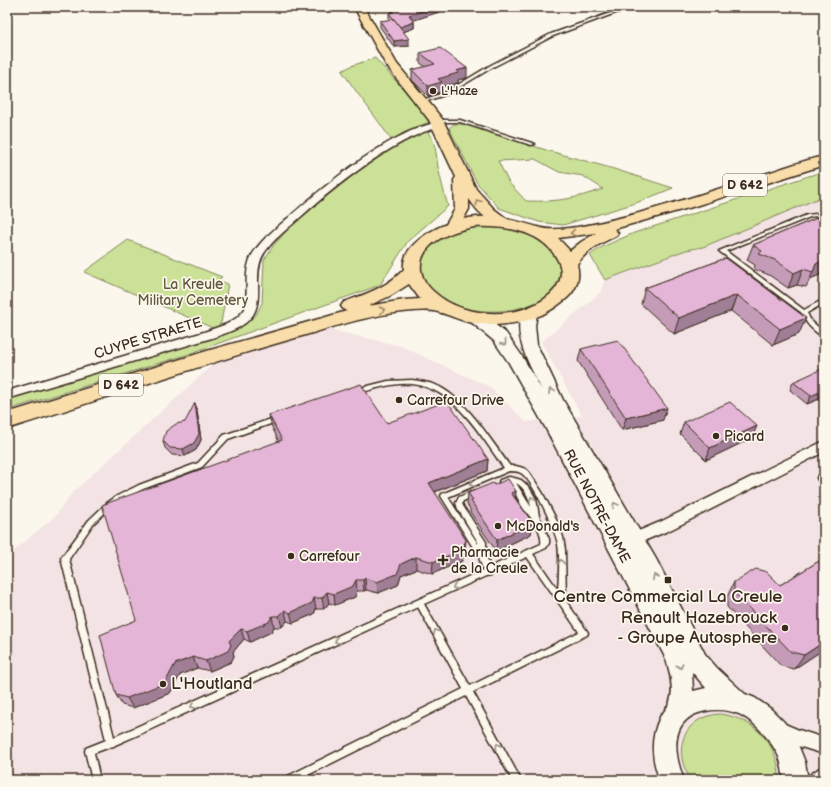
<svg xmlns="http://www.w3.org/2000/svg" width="831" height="787" font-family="'Balsamiq Sans',sans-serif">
  <rect width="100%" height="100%" fill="#fbf7ec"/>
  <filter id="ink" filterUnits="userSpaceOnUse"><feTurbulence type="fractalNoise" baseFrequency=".025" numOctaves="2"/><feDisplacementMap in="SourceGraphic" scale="8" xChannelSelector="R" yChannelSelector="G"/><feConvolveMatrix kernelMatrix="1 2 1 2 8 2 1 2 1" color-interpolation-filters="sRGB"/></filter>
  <g filter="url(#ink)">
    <path fill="#f4e3e5" d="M824,196V780H7V557L55,516L72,493L219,359L322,328L401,346L490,387L526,422L582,416L541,342L600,293L605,280L686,250L703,247Z"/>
    <g fill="#cbe197" stroke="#83865a" fill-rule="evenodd">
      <path d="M375,58L415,102L429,122L403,133L392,141C376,117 358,95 342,71L351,66Z"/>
      <path d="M454,124H464L546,150L614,169L673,188L636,203L563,225L539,222L499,208L477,183L449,128ZM535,159L559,172L583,176L603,189C575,199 556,202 526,201L509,183L498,161Z"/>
      <path d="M427,131C436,142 436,153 438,167C441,180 444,193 448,206L408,241L380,285L186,355L7,410V398L234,329L256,315L262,303L264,260L273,246L288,229L339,183L395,145L419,134Z"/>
      <path d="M824,171V196L703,247L686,250L605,280L590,255L602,247L634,233Z"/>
      <path d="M481,227C491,227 501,227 511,229C532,233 567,251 559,278C555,292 542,301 529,305C497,317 445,313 426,282C404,246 455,229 481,227Z"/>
      <path d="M128,240L222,277L218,280L228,284L221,323L215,329L84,272Z"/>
      <path d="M720,714C754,718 780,745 779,780H691C671,751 683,716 720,714Z"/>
    </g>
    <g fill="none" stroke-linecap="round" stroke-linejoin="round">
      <defs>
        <g id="service">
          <path d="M627,7H632L553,36L493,67L448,94L423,102L420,101L446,92L491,65L551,34Z"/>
          <path d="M436,120H460L535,144L531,145L460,122H436Z"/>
          <path d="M816,214L824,215V217L816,216L810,217L726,251L804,310L824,299V303L807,313L811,321L824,332V337C814,332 805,323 802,313L719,251L807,215Z"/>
          <path d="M412,380C419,381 426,382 433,384C465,396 490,440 510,466H516L523,468L527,470L531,475L542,492L555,517L563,537L565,550L566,601L587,631L588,633L587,635L473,692L521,780H512L466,696L298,780H285L286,777L463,689L418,607L138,735L115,745L114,746L110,747L94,753L100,780H92L85,751L86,748L106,740L61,558L89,520L107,503L117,496L139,485L198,463L224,435L277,417H279L280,419L279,421L228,439L202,467L143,489L121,500L111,507L93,524L69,559L114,737L483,570L479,557L441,496L442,494L504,468C481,436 455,388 412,384C394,382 375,389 358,393L355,391L356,389L388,381ZM509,471C513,471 517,471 521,473C533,480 555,530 558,544C560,559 559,575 558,590L533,554L546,548L549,543V539L539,516L536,499L529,487L521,480L514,478L509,477L500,480L499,482L500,484L502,485L508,483C510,486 513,490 515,493C518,498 520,503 523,508C531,518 543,530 541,544L490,567L486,556V542L463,506L462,503L463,501L477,495L478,493L477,491L475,490L459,497L456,503L458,509L478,542V544L448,497ZM516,483C525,488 529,497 531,507ZM527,557L579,632L470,686L424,604L486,576L491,575V573Z"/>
          <path d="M824,473V479L820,481L818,480L817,478L818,476Z"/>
        </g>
        <g id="minor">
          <path d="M439,122L443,124L442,126C393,138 333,188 295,222C285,231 273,240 265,252C259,260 258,270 258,281C258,290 259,299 256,308C251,326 227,333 212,338L7,399V391L204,332L227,324L238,317L245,309C249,292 243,272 252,255C261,240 275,229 288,218C325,185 391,131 439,122Z"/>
          <path d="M824,441V452L670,530L634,545L629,543L627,539L629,535L660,522Z"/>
          <path d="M780,722L799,730L824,738V754L798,746L774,736L772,730L774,724Z"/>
          <path d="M824,765V780H808L811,774Z"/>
        </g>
        <path id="secondary" d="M529,309L534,310L537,314L535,326L537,345L563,400L656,559L705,654L717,668L745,694L755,698L771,709L784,722L795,737L805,762L808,780H784C782,771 782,761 777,753C769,738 755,722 739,714C729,710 716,709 706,711C669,718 673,752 684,780H660C651,759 650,738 660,717C662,713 667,709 669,704C675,691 670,672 666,659L545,427L509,363L494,341L470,321L467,317L470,313L475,312L480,313L506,333L522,356L543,392C533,371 509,333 524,310ZM692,672L706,688L693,691Z"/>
        <path id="primary" d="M354,7H364L397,64L431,105L443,120L476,189L494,209L511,222L508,225C493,229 477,211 469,199V209L458,229L453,231L448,229L445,226L455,209L454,180L456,177L429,120L386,65Z"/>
        <path id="trunk" d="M824,156V165L692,207L614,229L618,233L616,236C601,243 587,250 577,264C581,280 575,293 562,302C538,322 504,328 473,323C461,321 450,315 438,312C427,309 414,311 403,312C363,316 324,330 285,341C191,368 100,400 7,429V413L210,350L347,311L344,310L341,306L344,302C366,294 388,287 404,269C401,244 436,227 455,221C488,212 510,219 541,228C552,231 566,228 577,227C598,224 619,218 639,213C678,202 716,190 755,177C778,170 801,161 824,156ZM474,227C502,226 537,229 554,254C577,286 538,308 510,312C483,316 453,310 433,291C424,283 418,271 422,259C428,239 456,230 474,227ZM596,233L581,242L570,251L558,238ZM409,284L420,299L404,300L368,306L390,296Z"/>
      </defs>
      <use href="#service" stroke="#3b2a1e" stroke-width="3"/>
      <use href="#minor" stroke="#3b2a1e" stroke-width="3"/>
      <use href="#secondary" stroke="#3b2a1e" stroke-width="3"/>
      <use href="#primary" stroke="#3b2a1e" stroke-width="3"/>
      <use href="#trunk" stroke="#3b2a1e" stroke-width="3"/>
      <use href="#service" fill="#fbf7ec" fill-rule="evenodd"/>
      <use href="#minor" fill="#fbf7ec" fill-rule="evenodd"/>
      <use href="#secondary" fill="#fbf7ec" fill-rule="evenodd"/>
      <use href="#primary" fill="#f9deab" fill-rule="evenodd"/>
      <use href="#trunk" fill="#f9deab" fill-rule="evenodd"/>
    </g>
    <g fill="#c49cb8" stroke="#3b2a1e">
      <path d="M394,7H439V12L413,20L414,22V28L403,32L409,46L394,47L380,27V21L390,20L389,19V13L392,12V8Z"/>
      <path d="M420,53L467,78L458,80V83L441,87V92L428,96L412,80V70L426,67L420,63Z"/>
      <path d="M824,215V273L810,279L806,287L797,285L788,288L769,275L754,269L755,265L747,260L753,245Z"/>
      <path d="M726,258L799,334L773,345L731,311L674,334L641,304L645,288Z"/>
      <path d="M581,349L663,420L622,430L578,361Z"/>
      <path d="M793,382L824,397L807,404L790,390Z"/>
      <path d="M197,410L201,440L196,450L185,456L172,455L165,448L163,441L185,422Z"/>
      <path d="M269,415L387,423L488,459L487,471L435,492L465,551L462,561L432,574L416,569L401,575L398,585L378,593L366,590L364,591H357L355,597L335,605L329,603L324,609H316L314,614L293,623L287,621L282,627H274L271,632L250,642L244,639L233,652L234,656L231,662L210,671L197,668L180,675L170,693L133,708L122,705L116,695L136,620L279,442L272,427Z"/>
      <path d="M684,422L752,438L706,460L680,434Z"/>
      <path d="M494,485L516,491L515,498L533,523L531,534L496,551L470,512V509L467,504L468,493Z"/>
      <path d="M824,558V649L794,669L781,666L727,607V597L734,582L780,585Z"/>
    </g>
    <g fill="#a07f96" stroke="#3b2a1e">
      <path d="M437,7H439V12L409,22V15Z"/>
      <path d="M414,22V28L400,33V27Z"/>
      <path d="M409,39V46L394,47V41Z"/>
      <path d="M467,68V78L458,80V83L441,87V92L428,96V86L438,79L456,71Z"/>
      <path d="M824,260V273L810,279L816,264Z"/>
      <path d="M803,269L797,285L788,288L794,273Z"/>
      <path d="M737,295L731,311L674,334L679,318Z"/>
      <path d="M806,318L799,334L773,345L780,329Z"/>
      <path d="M824,390V397L807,404L811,396Z"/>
      <path d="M195,403L197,410L201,440L196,450L185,456L183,449Z"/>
      <path d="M667,408L663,420L622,430L626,418Z"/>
      <path d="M757,426L752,438L706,460L710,448Z"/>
      <path d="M488,459L487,471L429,494V483Z"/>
      <path d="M516,491L515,502L511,493Z"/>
      <path d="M533,523L531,534L496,551L497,540Z"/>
      <path d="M466,540L465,551L462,561L432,574L433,562Z"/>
      <path d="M416,557V569L401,575L398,585L378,593L377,582L401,564Z"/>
      <path d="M365,578L366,590L364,591L363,580Z"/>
      <path d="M356,580L357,591L355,597L335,605L334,594Z"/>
      <path d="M327,592L329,603L324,609L322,598Z"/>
      <path d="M314,598L316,609L314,614L293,623L290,613Z"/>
      <path d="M285,610L287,621L282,627L279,616Z"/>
      <path d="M272,616L274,627L271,632L250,642L247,631Z"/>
      <path d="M241,629L244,639L233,652L234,656L231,662L210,671L206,661L229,641Z"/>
      <path d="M824,642V649L794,669L804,655Z"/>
      <path d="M193,657L197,668L180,675L170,693L133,708L127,698L175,664Z"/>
    </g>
    <g fill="#e4b5d6" stroke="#3b2a1e">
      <path d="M394,7H437L409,15L414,22L400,27L389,13L394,12L392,8Z"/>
      <path d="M394,19L409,39L394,41L380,21Z"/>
      <path d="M440,48L467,68L456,71L458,73L438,79L442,82L428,86L412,70L435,64L420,53Z"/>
      <path d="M824,215V260L816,264L813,272L803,269L794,273L775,260L759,254L762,251L753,245Z"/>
      <path d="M726,258L806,318L780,329L737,295L679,318L645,288Z"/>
      <path d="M618,340L667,408L626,418L581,349Z"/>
      <path d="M824,368V390L811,396L793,382Z"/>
      <path d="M361,384L387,423L447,401L488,459L429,483L466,540L462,550L433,562L416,557L401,564L397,574L377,582L365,578L363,580H356L353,586L334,594L327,592L322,598H314L312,603L290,613L285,610L279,616H272L269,622L247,631L241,629L229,641L231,645L228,651L206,661L193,657L175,664L165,683L127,698L116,695L100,635L136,620L102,505L282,440L269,415Z"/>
      <path d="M730,402L757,426L710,448L684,422Z"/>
      <path d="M195,403L199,434L194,443L183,449L170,448L163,441L166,431L176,424L185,422Z"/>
      <path d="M508,479L516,491L511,493L533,523L497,540L471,501L473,500L468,493L493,483L494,485Z"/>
      <path d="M824,558V642L804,655L791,652L734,592V582L756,569L767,572L780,585Z"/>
    </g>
    <defs><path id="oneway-chevron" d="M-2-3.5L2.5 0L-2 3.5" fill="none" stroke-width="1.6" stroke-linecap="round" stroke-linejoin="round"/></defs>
    <g stroke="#9a8464">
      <use href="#oneway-chevron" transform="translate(478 202) rotate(-128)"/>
      <use href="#oneway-chevron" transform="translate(573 233) rotate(171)"/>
      <use href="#oneway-chevron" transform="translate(382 310) rotate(-12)"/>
    </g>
    <g stroke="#9b9085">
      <use href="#oneway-chevron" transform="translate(504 343) rotate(52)"/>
      <use href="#oneway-chevron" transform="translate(551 391) rotate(-117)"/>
      <use href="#oneway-chevron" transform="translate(472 484) rotate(158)"/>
      <use href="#oneway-chevron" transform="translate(532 499) rotate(-111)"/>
      <use href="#oneway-chevron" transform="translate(615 505) rotate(-120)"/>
      <use href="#oneway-chevron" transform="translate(561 562) rotate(-91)"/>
      <use href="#oneway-chevron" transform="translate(655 577) rotate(-117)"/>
      <use href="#oneway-chevron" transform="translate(455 587) rotate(156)"/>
      <use href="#oneway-chevron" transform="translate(436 632) rotate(-119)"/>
      <use href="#oneway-chevron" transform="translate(337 641) rotate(156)"/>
      <use href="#oneway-chevron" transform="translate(680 666) rotate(73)"/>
      <use href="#oneway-chevron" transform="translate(193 706) rotate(156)"/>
      <use href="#oneway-chevron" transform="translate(498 746) rotate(-119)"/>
    </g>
  </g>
  <g fill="#3b2a1e" stroke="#fbf7ec" stroke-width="1.5">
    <circle cx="433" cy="91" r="4"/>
    <circle cx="399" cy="400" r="4"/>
    <circle cx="716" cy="436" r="4"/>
    <circle cx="498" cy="526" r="4"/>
    <circle cx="291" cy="556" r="4"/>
    <path d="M441 554h4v4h4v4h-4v4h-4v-4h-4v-4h4z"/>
    <rect x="664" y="576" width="8" height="8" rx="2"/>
    <circle cx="785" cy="628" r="4"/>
    <circle cx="163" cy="684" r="4"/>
  </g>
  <g text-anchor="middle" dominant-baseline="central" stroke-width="3.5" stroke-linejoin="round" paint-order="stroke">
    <g font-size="12" fill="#3b2a1e" stroke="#fbf7ec" text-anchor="start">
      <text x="441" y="91">L'Haze</text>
    </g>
    <g fill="#fbf7ec" stroke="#75685c" stroke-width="1">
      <rect x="723" y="174" width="44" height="22" rx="3"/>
      <rect x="99" y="374" width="44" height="22" rx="3"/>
    </g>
    <g font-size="13" font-weight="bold" fill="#3b2a1e">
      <text x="745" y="185">D 642</text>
      <text x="121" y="385">D 642</text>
    </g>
    <g font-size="14" fill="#5f583c" stroke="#fbf7ec">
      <text x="193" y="284">La Kreule<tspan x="193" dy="16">Military Cemetery</tspan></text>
    </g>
    <g font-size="14" fill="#3b2a1e" stroke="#fbf7ec">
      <text transform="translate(148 338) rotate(-17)">CUYPE STRAETE</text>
      <text transform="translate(597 506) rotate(62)">RUE NOTRE-DAME</text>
    </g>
    <g font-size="14" fill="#3b2a1e" stroke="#fbf7ec" text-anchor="start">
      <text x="407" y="400">Carrefour Drive</text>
      <text x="724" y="436">Picard</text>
      <text x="506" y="526">McDonald's</text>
      <text x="451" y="552">Pharmacie<tspan x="451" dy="16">de la Creule</tspan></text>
      <text x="299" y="556">Carrefour</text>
    </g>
    <g font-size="17" fill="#3b2a1e" stroke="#fbf7ec">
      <text x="668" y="597">Centre Commercial La Creule</text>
      <text x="777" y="618" text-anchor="end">Renault Hazebrouck<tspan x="777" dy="20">- Groupe Autosphere</tspan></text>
      <text x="171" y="684" text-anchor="start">L'Houtland</text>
    </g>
  </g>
  <rect width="831" height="787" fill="none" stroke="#fbf7ec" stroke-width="24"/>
  <rect x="12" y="12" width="807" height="763" fill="none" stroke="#3b2a1e" stroke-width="1.5" filter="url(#ink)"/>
</svg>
